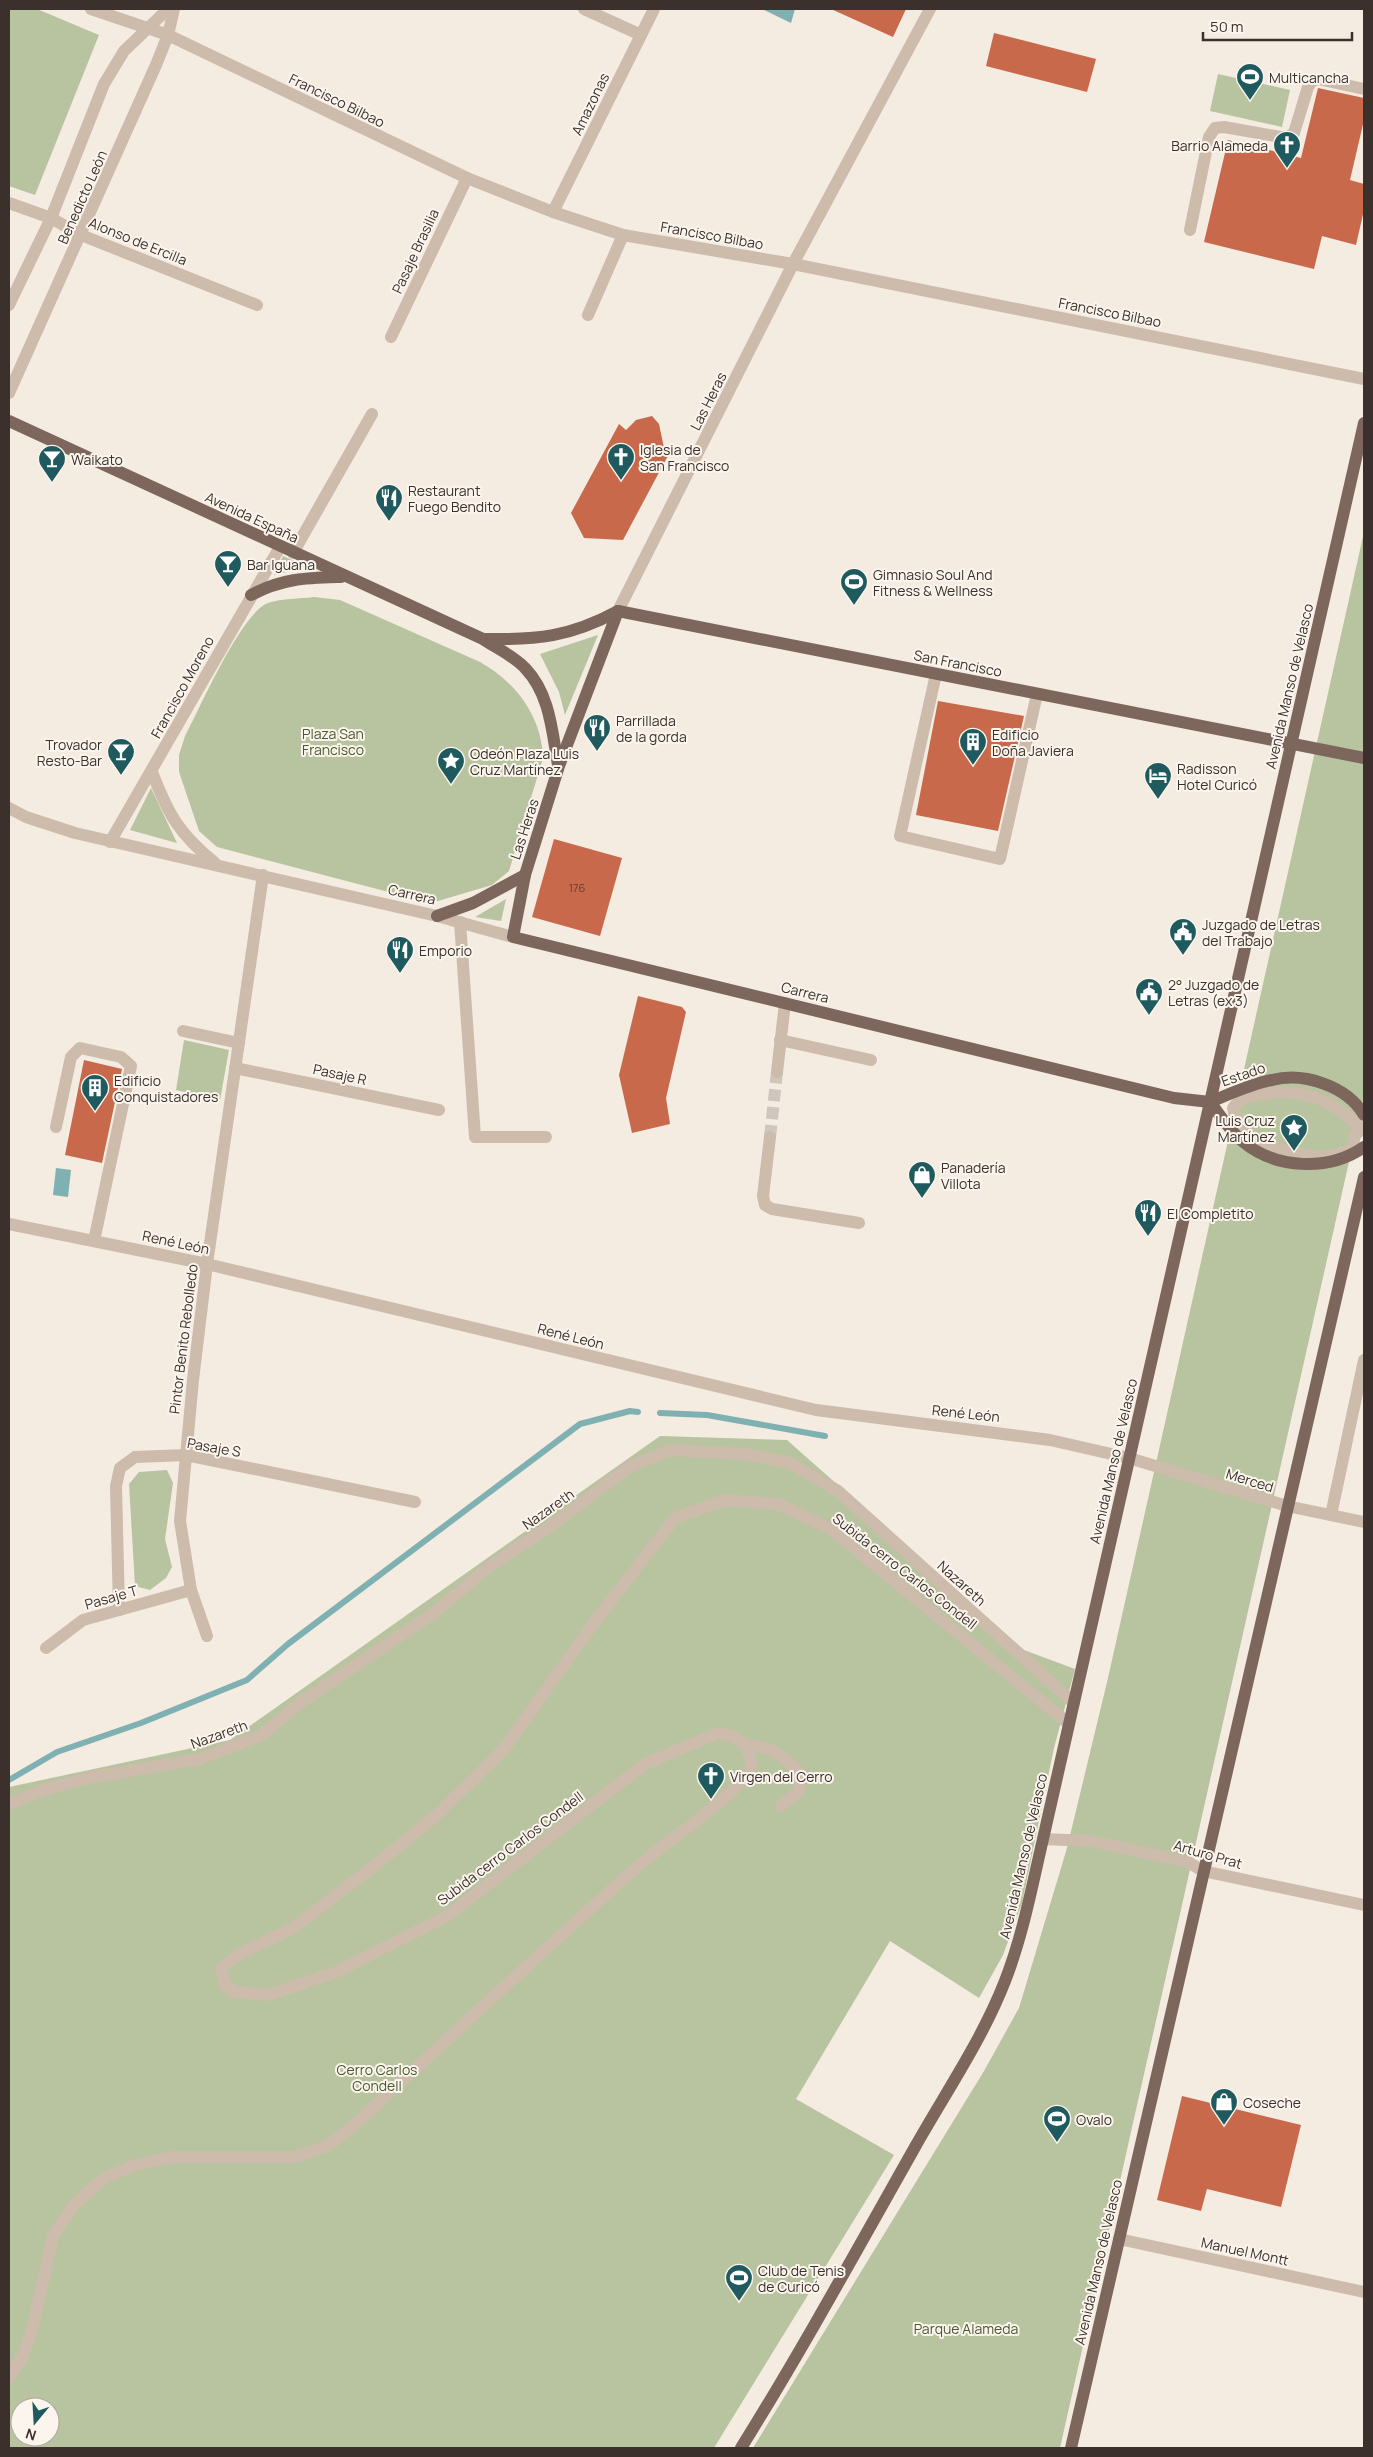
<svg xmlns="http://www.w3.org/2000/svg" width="1373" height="2457" font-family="Manrope,sans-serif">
  <rect width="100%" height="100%" fill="#f4ebe1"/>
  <g fill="#b8c4a0" fill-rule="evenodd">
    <path d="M9,9H37L99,35L35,195L9,186Z"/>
    <path d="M1218,74L1290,90L1282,127L1210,111Z"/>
    <path d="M1364,532V1095L1060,2448H753L984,2071L1019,2008L1067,1848L1108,1678Z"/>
    <path d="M283,556L307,567L274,575Z"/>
    <path d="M314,597L340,600L480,662C516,682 542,717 543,758L509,871L492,885L438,901L419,900L217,847L199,831L179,772V755L185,736C200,708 241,613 268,603C282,598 300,599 314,597Z"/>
    <path d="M598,635L565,715L559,692L540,654Z"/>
    <path d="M151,788L177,843L130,830Z"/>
    <path d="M506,899L501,921L475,917Z"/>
    <path d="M184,1040L229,1050L220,1100L176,1090Z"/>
    <path d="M660,1436L787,1440L1024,1650L1075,1669L1054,1748L1022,1903L1003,1955L979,1998L890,1941L796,2099L894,2155L714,2448H9V1787L230,1740ZM20,2407H50V2437H20Z"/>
    <path d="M167,1470L173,1483L165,1539L172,1567L166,1578L150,1590L135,1586L129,1484L139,1472Z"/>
  </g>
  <g fill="#7fb0b2">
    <path d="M762,9H795L791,23Z"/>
    <path d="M56,1168L71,1170L68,1197L53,1195Z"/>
  </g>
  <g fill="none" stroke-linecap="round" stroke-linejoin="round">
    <g stroke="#7fb0b2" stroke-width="6">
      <path d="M660,1413L707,1415L825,1436"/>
      <path d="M9,1780L57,1752L141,1723L247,1680L288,1644L580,1424L630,1411L638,1412"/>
    </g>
  </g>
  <g fill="#c8694b">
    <path d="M831,9H906L893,37Z"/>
    <path d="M994,33L1096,59L1087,92L986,66Z"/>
    <path d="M1318,88L1364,98V120L1350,180L1364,184V210L1356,245L1322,236L1314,269L1204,242L1228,140L1301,158Z"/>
    <path d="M652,416L659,424L664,448L671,450L623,540L584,538L571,513L619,424L626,430L636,420Z"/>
    <path d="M938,701L1024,716L998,831L916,815Z"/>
    <path d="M554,839L622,858L600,936L532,917Z"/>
    <path d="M638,996L682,1007L686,1012L666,1098L670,1124L632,1133L619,1075Z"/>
    <path d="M84,1060L122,1069L102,1163L65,1155Z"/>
    <path d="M1182,2096L1301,2125L1281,2207L1207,2189L1201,2211L1157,2200Z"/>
  </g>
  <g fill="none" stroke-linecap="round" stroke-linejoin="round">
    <path stroke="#cfc6bd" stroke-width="12" stroke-dasharray="12 6" stroke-linecap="butt" d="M770,1137L777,1072"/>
    <g stroke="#cdbbac" stroke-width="12">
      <path d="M91,9L168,35L467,178L553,212L623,235L793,264L1364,379"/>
      <path d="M584,9L641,35"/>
      <path d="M9,203L51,218L81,235L257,305"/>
      <path d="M553,212L654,9"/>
      <path d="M1190,230L1209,137L1215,128L1224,127L1286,138L1294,133L1308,87L1312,81L1318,79L1364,89"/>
      <path d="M9,305L51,218L104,84L124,51L168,9"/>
      <path d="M588,315L623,235"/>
      <path d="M391,337L467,178"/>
      <path d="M9,393L156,65L168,35L174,9"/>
      <path d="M293,553L372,414"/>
      <path d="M618,611L793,264L930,9"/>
      <path d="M936,674L900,836L1000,859L1037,694"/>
      <path d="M152,772C168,814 179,834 215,863"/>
      <path d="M9,808L26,817L75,833L437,916L513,937"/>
      <path d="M110,842L280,547"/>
      <path d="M460,922L475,1137H546"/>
      <path d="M183,1031L239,1043"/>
      <path d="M780,1040L871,1060"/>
      <path d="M235,1068L439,1110"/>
      <path d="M777,1072L785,1003"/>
      <path d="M1280,1092C1318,1094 1335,1103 1362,1129L1355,1135L1352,1150C1343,1152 1334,1156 1325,1156C1298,1158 1237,1140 1233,1108C1242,1094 1265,1094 1280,1092Z"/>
      <path d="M56,1127L71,1057L80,1048L121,1057L131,1066L94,1241"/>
      <path d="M770,1137L763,1196L765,1205L772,1209L859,1223"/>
      <path d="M9,1224L207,1264L816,1410L1050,1440L1129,1458L1287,1506L1364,1522"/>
      <path d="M1331,1515L1364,1360"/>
      <path d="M119,1610L116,1486L120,1468L135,1457L186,1455L415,1502"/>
      <path d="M207,1636L191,1590L180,1521L193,1380L207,1264L263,875"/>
      <path d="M46,1648L83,1620L191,1590"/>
      <path d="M746,1745C773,1747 782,1754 800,1774L799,1791L781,1806"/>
      <path d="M9,1804L46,1789L88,1778L200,1759L262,1735L301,1702L434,1613L486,1569L559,1520L629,1467L670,1450L746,1454L790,1463L838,1491L1074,1703"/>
      <path d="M1043,1839L1091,1841L1188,1862L1203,1871L1364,1905"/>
      <path d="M1119,2239L1364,2292"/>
      <path d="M9,2378L23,2356L33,2326L53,2236L74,2205L104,2178L135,2165L172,2157H295L327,2146L351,2128C448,2039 545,1948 644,1861C672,1837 740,1795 752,1764L746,1745L733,1736L718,1733L645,1764L447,1916L336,1972L268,1995L235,1992L225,1985L221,1969L236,1956L293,1928L378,1863L438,1814L504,1749L593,1624L675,1518L725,1500L778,1504L831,1529L1069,1724"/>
    </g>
    <g stroke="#7d675c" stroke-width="12">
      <path d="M9,421L483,639C496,648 514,656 525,668C550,694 552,731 558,765"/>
      <path d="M251,595C283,578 307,578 341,577"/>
      <path d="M618,611L559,766L525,875L513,937L1174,1098L1210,1102C1220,1115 1229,1130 1242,1141C1275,1169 1328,1172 1364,1147"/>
      <path d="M618,611L1364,758"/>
      <path d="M484,639C537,640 570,637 618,611"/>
      <path d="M437,916L473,903L525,875"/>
      <path d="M1210,1102C1230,1094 1251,1084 1272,1080C1304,1072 1347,1086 1364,1115"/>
      <path d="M741,2448C802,2350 858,2248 915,2147C946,2092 982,2040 1005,1981C1023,1935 1032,1886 1043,1839L1364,423"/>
      <path d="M1071,2448L1364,1177"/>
    </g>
  </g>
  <defs>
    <symbol id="stadium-pin" viewBox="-11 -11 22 30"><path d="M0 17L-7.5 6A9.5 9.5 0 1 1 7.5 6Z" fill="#1f5a5e" stroke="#fbf5ee"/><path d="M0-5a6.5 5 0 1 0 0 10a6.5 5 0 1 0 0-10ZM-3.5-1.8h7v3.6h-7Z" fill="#fff"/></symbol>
    <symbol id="church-pin" viewBox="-11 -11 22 30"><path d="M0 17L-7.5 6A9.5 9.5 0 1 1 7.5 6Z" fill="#1f5a5e" stroke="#fbf5ee"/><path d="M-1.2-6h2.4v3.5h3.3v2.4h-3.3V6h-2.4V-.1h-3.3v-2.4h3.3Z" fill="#fff"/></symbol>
    <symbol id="bar-pin" viewBox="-11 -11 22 30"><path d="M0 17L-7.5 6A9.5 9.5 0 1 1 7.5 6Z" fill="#1f5a5e" stroke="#fbf5ee"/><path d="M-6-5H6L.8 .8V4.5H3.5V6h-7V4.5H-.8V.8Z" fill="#fff"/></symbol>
    <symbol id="restaurant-pin" viewBox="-11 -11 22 30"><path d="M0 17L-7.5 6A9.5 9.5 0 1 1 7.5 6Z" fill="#1f5a5e" stroke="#fbf5ee"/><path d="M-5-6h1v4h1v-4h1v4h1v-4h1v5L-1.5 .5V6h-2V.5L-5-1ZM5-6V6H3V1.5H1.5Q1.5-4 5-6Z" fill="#fff"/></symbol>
    <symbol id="building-pin" viewBox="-11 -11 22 30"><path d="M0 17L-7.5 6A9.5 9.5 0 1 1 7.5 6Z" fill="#1f5a5e" stroke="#fbf5ee"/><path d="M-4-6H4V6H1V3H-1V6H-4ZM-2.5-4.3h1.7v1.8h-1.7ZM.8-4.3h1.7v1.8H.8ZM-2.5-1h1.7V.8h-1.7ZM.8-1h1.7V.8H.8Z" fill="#fff"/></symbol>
    <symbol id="sight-pin" viewBox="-11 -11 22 30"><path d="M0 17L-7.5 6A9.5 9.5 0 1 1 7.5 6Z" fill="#1f5a5e" stroke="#fbf5ee"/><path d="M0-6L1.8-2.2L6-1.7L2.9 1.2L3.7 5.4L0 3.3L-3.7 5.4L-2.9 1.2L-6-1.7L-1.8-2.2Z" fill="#fff"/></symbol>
    <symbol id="hotel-pin" viewBox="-11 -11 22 30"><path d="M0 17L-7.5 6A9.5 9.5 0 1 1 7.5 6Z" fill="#1f5a5e" stroke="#fbf5ee"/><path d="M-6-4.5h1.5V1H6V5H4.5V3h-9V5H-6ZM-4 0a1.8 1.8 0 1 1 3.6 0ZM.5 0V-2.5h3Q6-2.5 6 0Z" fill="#fff"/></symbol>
    <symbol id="civic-pin" viewBox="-11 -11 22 30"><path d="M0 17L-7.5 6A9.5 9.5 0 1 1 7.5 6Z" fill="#1f5a5e" stroke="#fbf5ee"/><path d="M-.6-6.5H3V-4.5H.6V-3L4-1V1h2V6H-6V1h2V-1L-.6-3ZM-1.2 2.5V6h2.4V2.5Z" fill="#fff"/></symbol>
    <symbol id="shop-pin" viewBox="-11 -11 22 30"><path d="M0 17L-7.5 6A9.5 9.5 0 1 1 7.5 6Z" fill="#1f5a5e" stroke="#fbf5ee"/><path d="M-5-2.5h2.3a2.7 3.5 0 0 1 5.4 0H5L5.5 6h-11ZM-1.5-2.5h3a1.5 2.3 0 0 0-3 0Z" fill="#fff"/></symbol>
  </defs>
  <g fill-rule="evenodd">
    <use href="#stadium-pin" x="1234" y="61" width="32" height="43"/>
    <use href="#church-pin" x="1271" y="129" width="32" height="43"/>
    <use href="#church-pin" x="605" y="441" width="32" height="43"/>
    <use href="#bar-pin" x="36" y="443" width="32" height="43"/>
    <use href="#restaurant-pin" x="373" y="482" width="32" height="43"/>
    <use href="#bar-pin" x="212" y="548" width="32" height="43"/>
    <use href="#stadium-pin" x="838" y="566" width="32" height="43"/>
    <use href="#restaurant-pin" x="581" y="712" width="32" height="43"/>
    <use href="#building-pin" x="957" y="726" width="32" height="43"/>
    <use href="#bar-pin" x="105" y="736" width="32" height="43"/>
    <use href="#sight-pin" x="435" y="745" width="32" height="43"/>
    <use href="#hotel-pin" x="1142" y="760" width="32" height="43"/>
    <use href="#civic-pin" x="1167" y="916" width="32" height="43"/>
    <use href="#restaurant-pin" x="384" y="934" width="32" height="43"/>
    <use href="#civic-pin" x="1133" y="976" width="32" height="43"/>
    <use href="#building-pin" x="79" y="1072" width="32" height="43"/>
    <use href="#sight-pin" x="1278" y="1112" width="32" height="43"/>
    <use href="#shop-pin" x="906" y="1159" width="32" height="43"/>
    <use href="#restaurant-pin" x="1132" y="1197" width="32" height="43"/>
    <use href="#church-pin" x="695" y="1760" width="32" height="43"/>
    <use href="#shop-pin" x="1208" y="2086" width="32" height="43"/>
    <use href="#stadium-pin" x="1041" y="2103" width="32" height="43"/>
    <use href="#stadium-pin" x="723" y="2262" width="32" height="43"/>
  </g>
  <g text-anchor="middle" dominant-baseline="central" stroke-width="4" stroke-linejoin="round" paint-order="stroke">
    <g font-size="11" fill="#5e3e33">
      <text x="577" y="887">176</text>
    </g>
    <g font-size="14" fill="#3b302b" stroke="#fbf5ee" text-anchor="start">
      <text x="1269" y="77">Multicancha</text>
      <text x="1268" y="145" text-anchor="end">Barrio Alameda</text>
      <text x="640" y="449">Iglesia de<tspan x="640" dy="16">San Francisco</tspan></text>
      <text x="71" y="459">Waikato</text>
      <text x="408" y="490">Restaurant<tspan x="408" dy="16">Fuego Bendito</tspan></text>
      <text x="247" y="564">Bar Iguana</text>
      <text x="873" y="574">Gimnasio Soul And<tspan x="873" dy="16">Fitness &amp; Wellness</tspan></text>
      <text x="616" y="720">Parrillada<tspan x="616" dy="16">de la gorda</tspan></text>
      <text x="992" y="734">Edificio<tspan x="992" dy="16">Doña Javiera</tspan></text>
      <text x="102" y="744" text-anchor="end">Trovador<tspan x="102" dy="16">Resto-Bar</tspan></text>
      <text x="470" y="753">Odeón Plaza Luis<tspan x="470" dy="16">Cruz Martínez</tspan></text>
      <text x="1177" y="768">Radisson<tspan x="1177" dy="16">Hotel Curicó</tspan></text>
      <text x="1202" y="924">Juzgado de Letras<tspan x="1202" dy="16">del Trabajo</tspan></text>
      <text x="419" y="950">Emporio</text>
      <text x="1168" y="984">2° Juzgado de<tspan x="1168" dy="16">Letras (ex 3)</tspan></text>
      <text x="114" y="1080">Edificio<tspan x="114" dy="16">Conquistadores</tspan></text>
      <text x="1275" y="1120" text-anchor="end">Luis Cruz<tspan x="1275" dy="16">Martínez</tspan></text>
      <text x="941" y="1167">Panadería<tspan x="941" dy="16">Villota</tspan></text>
      <text x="1167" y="1213">El Completito</text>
      <text x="730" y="1776">Virgen del Cerro</text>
      <text x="1243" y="2102">Coseche</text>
      <text x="1076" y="2119">Ovalo</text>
      <text x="758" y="2270">Club de Tenis<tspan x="758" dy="16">de Curicó</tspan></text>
    </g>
    <g font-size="14" fill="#3b302b" stroke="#fbf5ee">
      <text transform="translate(337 100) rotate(26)">Francisco Bilbao</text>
      <text transform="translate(590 104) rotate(-64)">Amazonas</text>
      <text transform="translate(82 197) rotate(-66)">Benedicto León</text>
      <text transform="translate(712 235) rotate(10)">Francisco Bilbao</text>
      <text transform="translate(138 241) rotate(22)">Alonso de Ercilla</text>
      <text transform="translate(415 251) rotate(-65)">Pasaje Brasilia</text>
      <text transform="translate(1110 312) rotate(11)">Francisco Bilbao</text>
      <text transform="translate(708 401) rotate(-63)">Las Heras</text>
      <text transform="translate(252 517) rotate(25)">Avenida España</text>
      <text transform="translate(958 663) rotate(11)">San Francisco</text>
      <text transform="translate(1289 686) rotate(-77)">Avenida Manso de Velasco</text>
      <text transform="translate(182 687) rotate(-61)">Francisco Moreno</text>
      <text transform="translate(524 829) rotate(-72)">Las Heras</text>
      <text transform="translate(412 894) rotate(13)">Carrera</text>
      <text transform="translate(805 992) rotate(14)">Carrera</text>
      <text transform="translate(340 1074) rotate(12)">Pasaje R</text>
      <text transform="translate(1243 1074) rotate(-19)">Estado</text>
      <text transform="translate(176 1242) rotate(12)">René León</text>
      <text transform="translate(571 1336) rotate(14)">René León</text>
      <text transform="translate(183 1339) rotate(-83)">Pintor Benito Rebolledo</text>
      <text transform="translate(966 1413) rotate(6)">René León</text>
      <text transform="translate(214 1447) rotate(10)">Pasaje S</text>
      <text transform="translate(1113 1461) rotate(-77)">Avenida Manso de Velasco</text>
      <text transform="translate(1250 1480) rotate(17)">Merced</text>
      <text transform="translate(548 1509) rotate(-35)">Nazareth</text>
      <text transform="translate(905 1571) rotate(38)">Subida cerro Carlos Condell</text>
      <text transform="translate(962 1583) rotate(42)">Nazareth</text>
      <text transform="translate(111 1597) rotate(-16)">Pasaje T</text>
      <text transform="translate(219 1734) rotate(-20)">Nazareth</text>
      <text transform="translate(510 1848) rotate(-37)">Subida cerro Carlos Condell</text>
      <text transform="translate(1208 1854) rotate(16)">Arturo Prat</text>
      <text transform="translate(1023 1856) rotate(-77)">Avenida Manso de Velasco</text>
      <text transform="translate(1245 2251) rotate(12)">Manuel Montt</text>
      <text transform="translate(1098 2262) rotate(-77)">Avenida Manso de Velasco</text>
    </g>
    <g font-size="14" fill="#4a5a2e" stroke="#fbf5ee">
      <text x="333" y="733">Plaza San<tspan x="333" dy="16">Francisco</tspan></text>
      <text x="377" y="2069">Cerro Carlos<tspan x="377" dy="16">Condell</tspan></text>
      <text x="966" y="2328">Parque Alameda</text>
    </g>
  </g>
  <rect width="1373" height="2457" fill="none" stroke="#3b302b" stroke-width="20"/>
  <g transform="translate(35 2422) rotate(198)"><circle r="24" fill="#fbf5ee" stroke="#aea6a0"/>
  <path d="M0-4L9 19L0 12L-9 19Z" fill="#1f5a5e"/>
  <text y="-8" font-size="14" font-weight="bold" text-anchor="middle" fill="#3b302b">N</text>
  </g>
  <path d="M1203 32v8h149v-8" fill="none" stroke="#3b302b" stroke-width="2.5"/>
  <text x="1210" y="32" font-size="15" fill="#3b302b" stroke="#fbf5ee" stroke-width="4" paint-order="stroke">50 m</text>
</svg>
